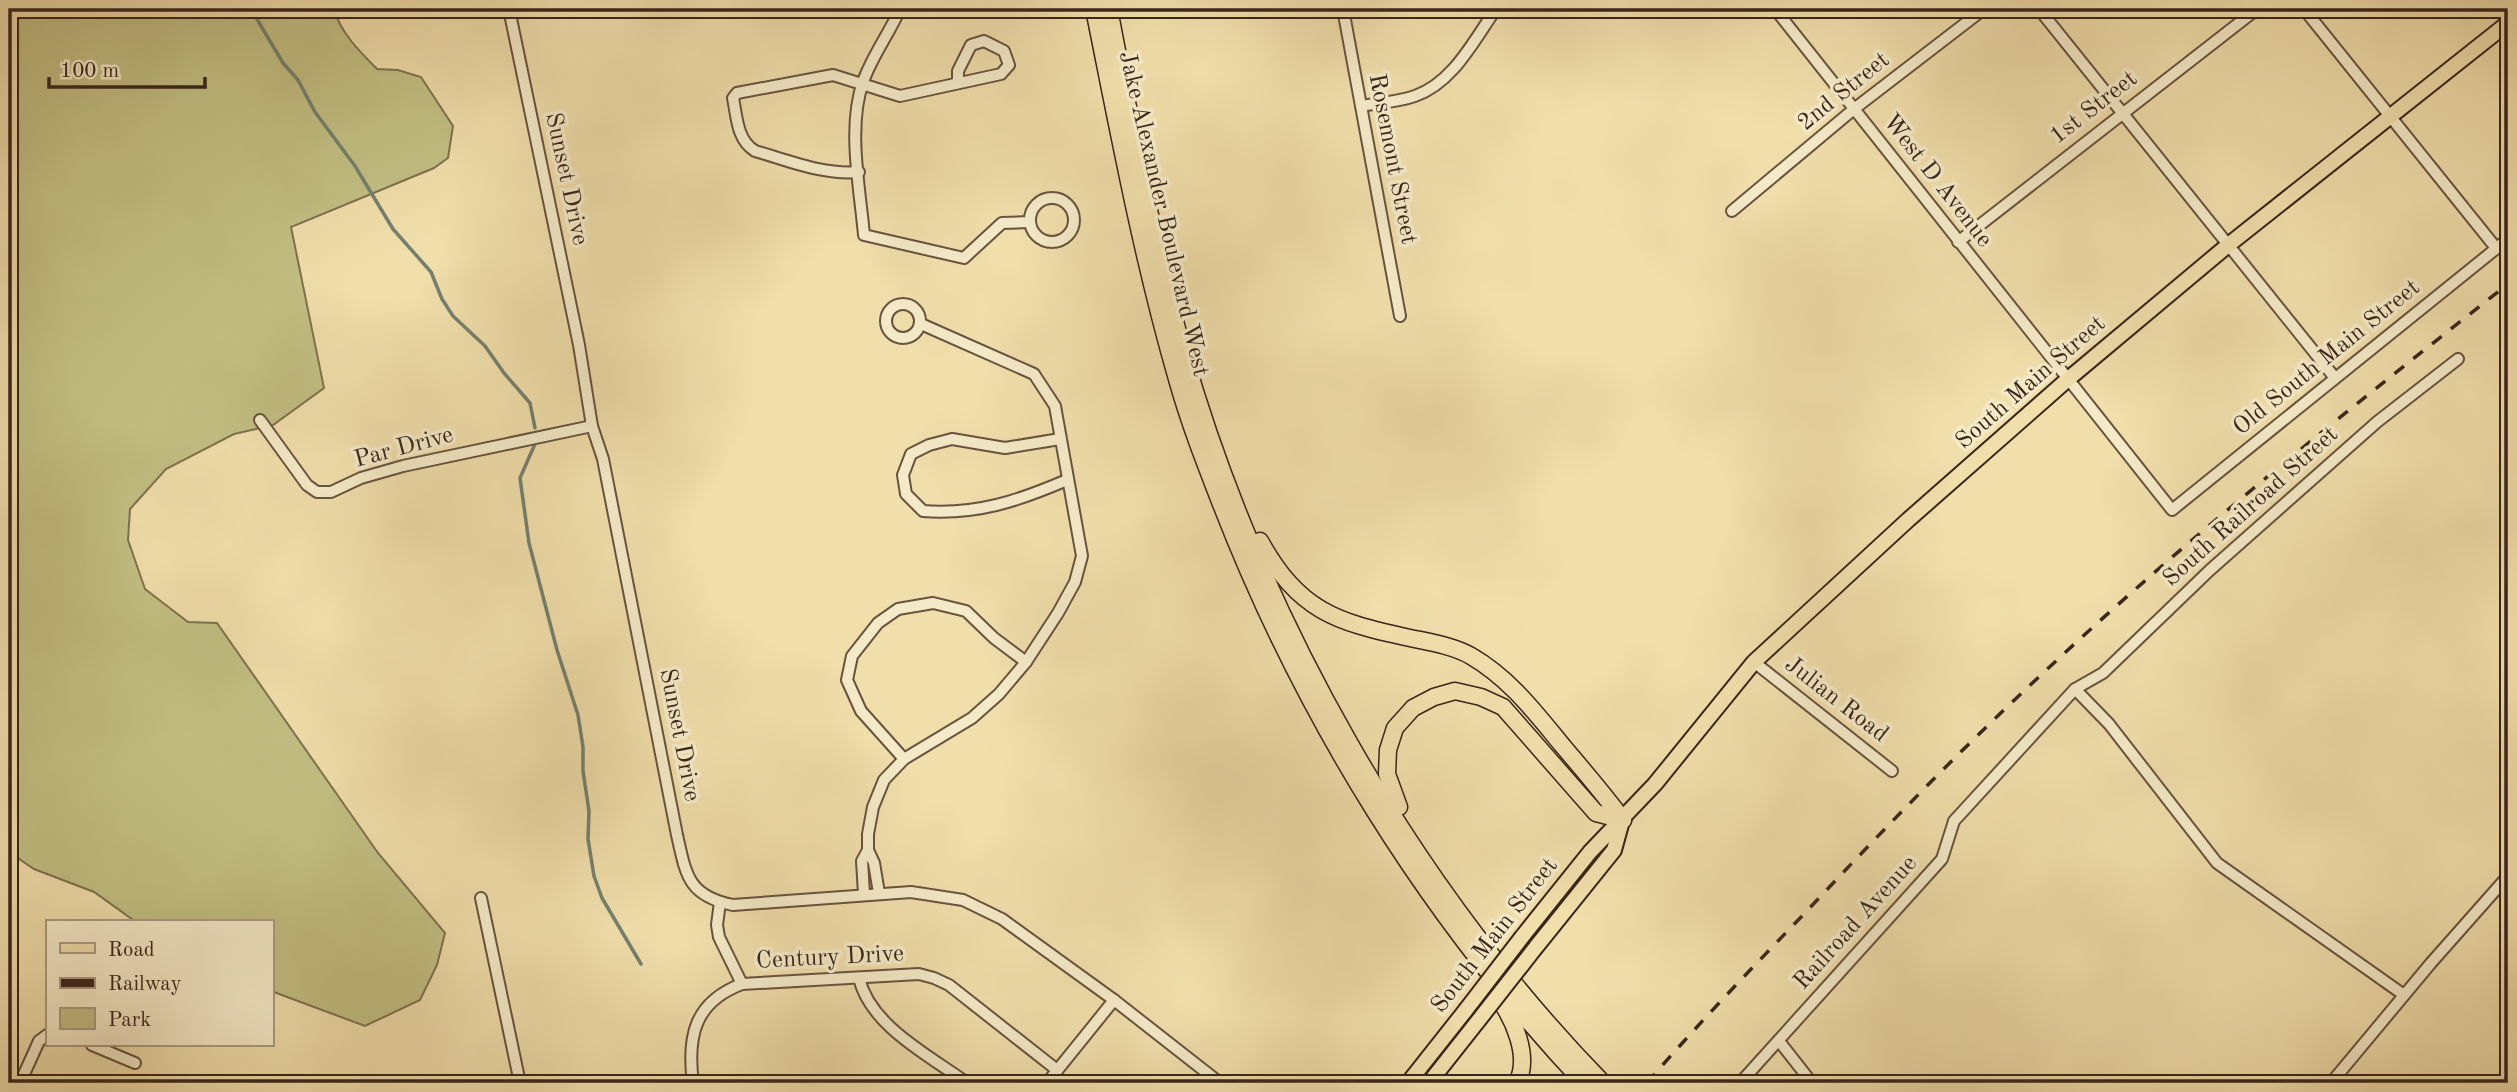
<svg xmlns="http://www.w3.org/2000/svg" width="2517" height="1092" font-family="'Old Standard TT',serif">
  <rect width="100%" height="100%" fill="#f0deab"/>
  <filter id="stains"><feTurbulence type="fractalNoise" baseFrequency=".00286" numOctaves="4"/><feColorMatrix values="0 0 0 0 .2 0 0 0 0 .09 0 0 0 0 .02 0 0 0 .5 -.17"/></filter>
  <radialGradient id="worn" r=".72"><stop offset=".6" stop-color="#630" stop-opacity="0"/><stop offset="1" stop-color="#630" stop-opacity=".3"/></radialGradient>
  <path fill="#c2bf83" stroke="#7e724f" stroke-width="2" d="M9,9H334C340,32 360,52 377,69L398,70L421,77L453,126L448,158L434,168L291,227L324,388L273,425L234,434L166,469L130,509L128,540L145,589L188,622L217,623L378,853L445,933L437,965L420,1000L365,1026L271,991V922H136L94,892L34,869L9,852Z"/>
  <g fill="none" stroke-linecap="round" stroke-linejoin="round">
    <g stroke="#74806e" stroke-width="3.5">
      <path d="M251,9L283,63L298,80L315,112L355,166L393,229L431,272L442,299L453,316L485,346L504,373L530,403L535,428"/>
      <path d="M535,444L520,478L529,543L557,650L578,715L583,747V771L589,811L588,839L594,876L602,898L641,964"/>
    </g>
    <defs>
      <g id="minor">
        <path d="M509,9L579,345L592,426L603,459L677,835C686,875 688,896 733,905L911,892L963,900L1002,919L1114,1000L1220,1083"/>
        <path d="M900,9C889,34 872,56 863,82C847,127 860,189 864,235L964,258L1002,223L1029,222"/>
        <path d="M1343,9L1400,316"/>
        <path d="M1775,9L2172,510L2508,239"/>
        <path d="M2039,9L2335,378"/>
        <path d="M2304,9L2496,248"/>
        <path d="M1361,106C1378,103 1398,102 1415,96C1453,83 1474,40 1496,9"/>
        <path d="M859,172C823,175 790,161 755,151C737,140 737,118 733,98L737,93L833,75L900,96L1001,74L1009,65L1004,51L984,41L971,45L958,71V82"/>
        <circle cx="1052" cy="220" r="22"/>
        <path d="M1732,211L1854,109L1984,9"/>
        <path d="M1958,242L2257,9"/>
        <circle cx="903" cy="321" r="17"/>
        <path d="M260,420L307,485L317,492H331L361,478L403,466L592,426"/>
        <path d="M1060,439L1005,448L952,439L929,445L911,454L903,475L906,494L923,511C977,515 1018,501 1067,480"/>
        <path d="M1754,662L1892,771"/>
        <path d="M2075,689L2109,724L2217,863L2404,995"/>
        <path d="M904,759L861,711L847,680L852,656L878,623L898,609L933,603L966,611L994,638L1026,662"/>
        <path d="M879,893L874,863L868,850V834L873,807L884,780L904,759L972,718L999,694L1026,662L1058,613L1075,582L1082,556L1055,406L1034,374L921,324"/>
        <path d="M864,894L862,861L868,850"/>
        <path d="M481,898L520,1083"/>
        <path d="M720,902L717,925L719,937L742,984"/>
        <path d="M859,978C870,1026 930,1056 967,1083"/>
        <path d="M1779,1041L1812,1083"/>
        <path d="M92,1045L135,1063"/>
        <path d="M20,1083L39,1041L47,1035"/>
        <path d="M693,1083C687,1037 694,1002 742,984L919,974L934,978L949,985L1057,1070"/>
        <path d="M1047,1083L1114,1000"/>
        <path d="M1740,1083L1942,859L1954,821L2075,689L2103,673L2210,570L2377,422L2458,359"/>
        <path d="M2331,1083L2431,963L2508,876"/>
      </g>
      <g id="major">
        <path d="M1522,937L1590,852L1655,784L1754,662L1908,520L2067,380L2227,246L2508,23"/>
        <path d="M1536,947L1614,850L1622,821"/>
        <path d="M1408,1083L1465,1011"/>
        <path d="M1429,1083L1478,1021"/>
      </g>
      <g id="highway">
        <path d="M1094,9C1119,133 1142,258 1177,379C1189,422 1205,463 1221,504C1304,718 1427,916 1584,1083"/>
        <path d="M1109,9C1131,123 1152,238 1183,351C1259,617 1410,885 1603,1083"/>
        <path d="M1260,541C1299,611 1335,622 1410,638C1429,642 1454,646 1471,656C1509,678 1534,711 1562,745C1583,770 1604,794 1623,820"/>
        <path d="M1399,807L1387,774L1388,750L1395,728L1413,708L1434,697L1455,691L1481,697L1503,707L1596,813L1623,820"/>
        <path d="M1497,996C1513,1018 1531,1056 1517,1083"/>
      </g>
    </defs>
    <use href="#minor" stroke="#67533f" stroke-width="14"/>
    <use href="#major" stroke="#39251b" stroke-width="18"/>
    <use href="#highway" stroke="#39251b" stroke-width="19"/>
    <use href="#minor" stroke="#f5eac8" stroke-width="10"/>
    <use href="#major" stroke="#f0deab" stroke-width="14"/>
    <use href="#highway" stroke="#f0deab" stroke-width="16"/>
    <path stroke="#39251b" stroke-width="3.5" stroke-dasharray="12 12" stroke-linecap="butt" d="M1647,1083C1697,1025 1751,969 1804,914C1881,832 1959,751 2041,675C2189,536 2349,409 2508,284"/>
    <defs>
      <g id="major-bridge">
        <path d="M1465,1011L1522,937"/>
        <path d="M1478,1021L1536,947"/>
      </g>
    </defs>
    <use href="#major-bridge" stroke="#39251b" stroke-width="18" stroke-linecap="butt"/>
    <use href="#major-bridge" stroke="#f0deab" stroke-width="14"/>
  </g>
  <g text-anchor="middle" dominant-baseline="central" stroke-width="7" stroke-linejoin="round" paint-order="stroke">
    <g font-size="24" fill="#39251b" stroke="#f5eac8">
      <text transform="translate(1844 92) rotate(-39)">2nd Street</text>
      <text transform="translate(2094 108) rotate(-38)">1st Street</text>
      <text transform="translate(1392 159) rotate(79)">Rosemont Street</text>
      <text transform="translate(566 179) rotate(78)">Sunset Drive</text>
      <text transform="translate(1937 181) rotate(52)">West D Avenue</text>
      <text transform="translate(1163 214) rotate(77)">Jake Alexander Boulevard West</text>
      <text transform="translate(2327 358) rotate(-39)">Old South Main Street</text>
      <text transform="translate(2031 383) rotate(-41)">South Main Street</text>
      <text transform="translate(404 448) rotate(-15)">Par Drive</text>
      <text transform="translate(2251 507) rotate(-42)">South Railroad Street</text>
      <text transform="translate(1836 700) rotate(38)">Julian Road</text>
      <text transform="translate(679 735) rotate(79)">Sunset Drive</text>
      <text transform="translate(1856 923) rotate(-48)">Railroad Avenue</text>
      <text transform="translate(1495 936) rotate(-52)">South Main Street</text>
      <text transform="translate(830 958) rotate(-3)">Century Drive</text>
    </g>
  </g>
  <rect width="2517" height="1092" fill="none" stroke="#f0deab" stroke-width="35"/>
  <rect x="10" y="10" width="2496" height="1071" fill="none" stroke="#39251b" stroke-width="3.5"/>
  <rect x="18" y="18" width="2482" height="1057" fill="none" stroke="#39251b" stroke-width="2"/>
  <rect x="46" y="920" width="228" height="126" fill="#f5eac8" stroke="#aa9b83" stroke-width="2"/>
  <rect x="60" y="943" width="35" height="10" fill="#f0deab" stroke="#aa9b83" stroke-width="2"/>
  <text x="108" y="956" font-size="21" fill="#39251b">Road</text>
  <rect x="60" y="978" width="35" height="10" fill="#39251b" stroke="#aa9b83" stroke-width="2"/>
  <text x="108" y="990" font-size="21" fill="#39251b">Railway</text>
  <rect x="60" y="1008" width="35" height="21" fill="#c2bf83" stroke="#aa9b83" stroke-width="2"/>
  <text x="108" y="1026" font-size="21" fill="#39251b">Park</text>
  <path d="M49 77v10h156v-10" fill="none" stroke="#39251b" stroke-width="3.5"/>
  <text x="60" y="77" font-size="21" fill="#39251b" stroke="#f5eac8" stroke-width="5" paint-order="stroke">100 m</text>
  <rect width="100%" height="100%" filter="url(#stains)"/>
  <rect width="100%" height="100%" fill="url(#worn)"/>
</svg>
